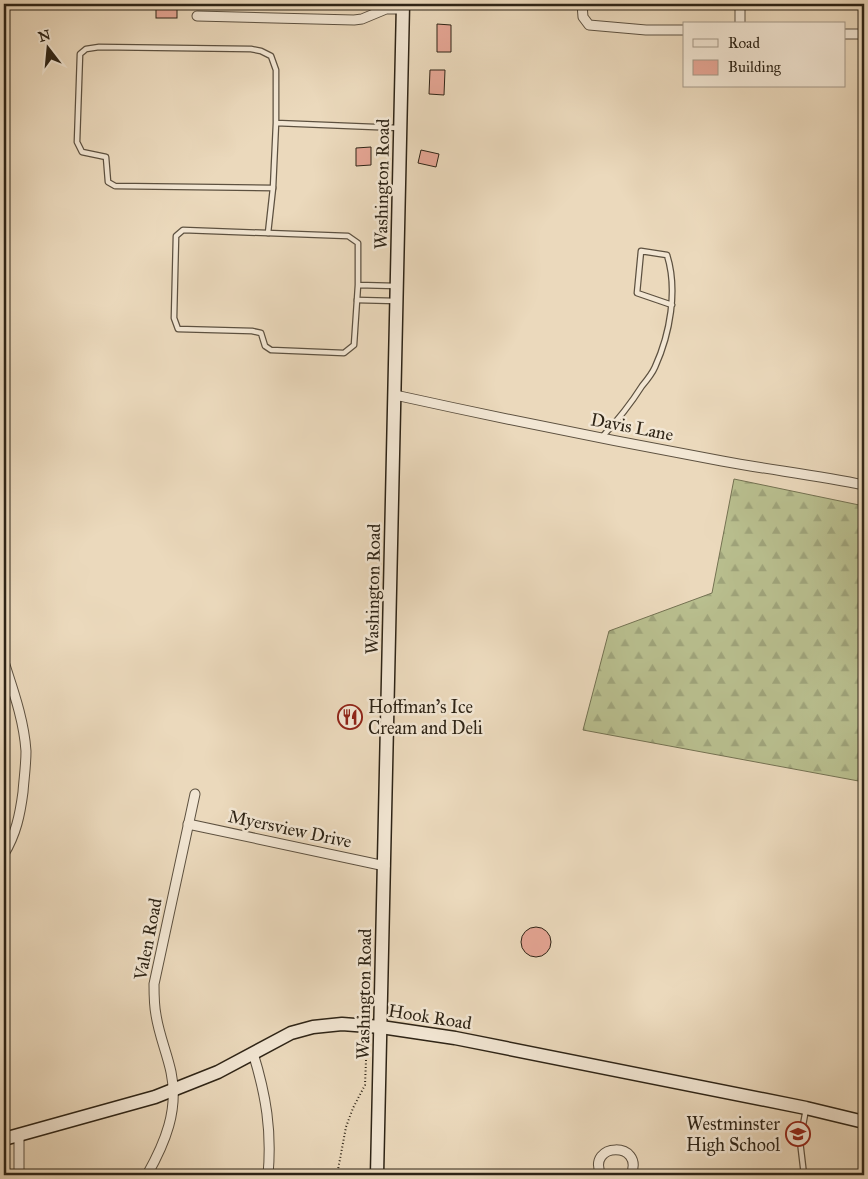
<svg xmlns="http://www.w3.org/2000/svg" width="868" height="1179" font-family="'IM FELL Great Primer',serif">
  <defs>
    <pattern id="forest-firs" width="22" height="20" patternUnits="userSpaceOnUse" patternTransform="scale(1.25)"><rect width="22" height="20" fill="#b9bf8f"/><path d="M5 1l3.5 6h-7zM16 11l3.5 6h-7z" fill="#9fa47b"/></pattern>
  </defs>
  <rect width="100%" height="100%" fill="#ebd9bc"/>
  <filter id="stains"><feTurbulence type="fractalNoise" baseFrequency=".004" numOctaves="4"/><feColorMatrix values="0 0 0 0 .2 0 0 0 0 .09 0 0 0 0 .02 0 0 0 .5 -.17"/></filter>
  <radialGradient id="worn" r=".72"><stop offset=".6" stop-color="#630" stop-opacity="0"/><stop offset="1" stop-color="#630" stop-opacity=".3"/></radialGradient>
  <path fill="url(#forest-firs)" stroke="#747252" d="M734,479L864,506V782L583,730L609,631L712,593Z"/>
  <g fill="#e6a695" stroke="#2e2416">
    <rect x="156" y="4" width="21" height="14"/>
    <path d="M437,24L451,25V52H437Z"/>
    <path d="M430,70H445L444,95L429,94Z"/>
    <path d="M371,147V165L356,166V148Z"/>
    <path d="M421,150L439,154L436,167L418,163Z"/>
    <circle cx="536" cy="942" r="15"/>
  </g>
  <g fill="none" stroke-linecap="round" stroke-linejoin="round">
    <defs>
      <g id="lane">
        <path d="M276,123L273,188L115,186L108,182L106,157L82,152L77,142L80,54L86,49L99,47L251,49L261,51L271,56L276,70V123L399,128"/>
        <path d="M268,233L273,188"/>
        <path d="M358,285L354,345L344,353L271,350L265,346L261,333L252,331L178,329L174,318L176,236L183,230L348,236L358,243V285L396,286"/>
        <path d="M357,300L396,301"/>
        <path d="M602,437C617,421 630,405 642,386C647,380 652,374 655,367C670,334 678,290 667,255L641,251L637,293L672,305"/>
        <path d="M804,1175L800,1141L806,1109"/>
      </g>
      <g id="street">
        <path d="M582,4L583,17L589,25L646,30H684"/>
        <path d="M197,16L354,20L362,19L386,9H403"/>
        <path d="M740,24V4"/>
        <path d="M844,34H864"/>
        <path d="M395,395C504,419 613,441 722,461C770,470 817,475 864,485"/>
        <path d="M4,662C13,690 24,720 26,751C26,765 24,778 23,792C20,815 16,834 4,854"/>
        <path d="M188,824L385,866"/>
        <path d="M253,1053C266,1095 272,1131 268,1175"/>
        <path d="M19,1135V1175"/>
        <path d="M147,1175C165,1143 179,1110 171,1072C167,1053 159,1035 156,1015C154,1005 154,995 154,984L195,794"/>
        <path d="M601,1175C586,1142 645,1141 631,1175"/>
      </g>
      <g id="secondary">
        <path d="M4,1139L155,1097L218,1072L291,1033L313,1027L342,1024L381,1027L455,1038L806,1108L864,1122"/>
        <path d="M377,1175L403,4"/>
      </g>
    </defs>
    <use href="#lane" stroke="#5d5140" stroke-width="7"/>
    <use href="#street" stroke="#5d5140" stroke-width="11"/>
    <use href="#secondary" stroke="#2e2416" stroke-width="15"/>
    <path stroke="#2e2416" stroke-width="2" stroke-dasharray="1 2.5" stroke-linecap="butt" d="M337,1175L346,1127L353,1108L365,1085L367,1036"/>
    <use href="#lane" stroke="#f2e6d3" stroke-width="4.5"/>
    <use href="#street" stroke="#f2e6d3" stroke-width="9"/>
    <use href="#secondary" stroke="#f2e6d3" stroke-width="12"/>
  </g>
  <defs>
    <symbol id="restaurant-ring" viewBox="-11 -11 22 22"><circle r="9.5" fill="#f2e6d3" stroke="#8f2418" stroke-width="1.5"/><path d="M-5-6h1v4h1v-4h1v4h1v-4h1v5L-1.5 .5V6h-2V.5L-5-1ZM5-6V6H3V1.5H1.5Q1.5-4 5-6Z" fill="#8f2418"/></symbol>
    <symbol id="school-ring" viewBox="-11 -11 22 22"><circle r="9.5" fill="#f2e6d3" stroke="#8f2418" stroke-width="1.5"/><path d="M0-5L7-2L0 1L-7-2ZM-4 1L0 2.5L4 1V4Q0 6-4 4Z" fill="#8f2418"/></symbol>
  </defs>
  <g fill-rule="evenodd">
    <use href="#restaurant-ring" x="336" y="703" width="28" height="28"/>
    <use href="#school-ring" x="784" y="1120" width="28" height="28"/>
  </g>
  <g text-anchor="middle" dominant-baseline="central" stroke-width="5" stroke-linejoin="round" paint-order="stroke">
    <g font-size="18" fill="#2e2416" stroke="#f2e6d3">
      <text transform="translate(382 184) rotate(-89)">Washington Road</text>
      <text transform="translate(632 427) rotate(11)">Davis Lane</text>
      <text transform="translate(373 589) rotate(-89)">Washington Road</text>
      <text transform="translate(290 829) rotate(12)">Myersview Drive</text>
      <text transform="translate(148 939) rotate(-79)">Valen Road</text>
      <text transform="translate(364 994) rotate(-89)">Washington Road</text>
      <text transform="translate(430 1017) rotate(9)">Hook Road</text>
    </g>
    <g font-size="18" fill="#2e2416" stroke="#f2e6d3" text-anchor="start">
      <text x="368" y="707">Hoffman's Ice<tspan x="368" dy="21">Cream and Deli</tspan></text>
      <text x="780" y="1124" text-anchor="end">Westminster<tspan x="780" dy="21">High School</tspan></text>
    </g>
  </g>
  <rect width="868" height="1179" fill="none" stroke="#ebd9bc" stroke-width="20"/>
  <rect x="5" y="5" width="858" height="1169" fill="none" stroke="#2e2416" stroke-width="2.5"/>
  <rect x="10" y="10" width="848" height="1159" fill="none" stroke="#2e2416"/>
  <rect x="683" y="22" width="162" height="65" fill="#f2e6d3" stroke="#a49887"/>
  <rect x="693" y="39" width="25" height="8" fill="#f2e6d3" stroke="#a49887"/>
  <text x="728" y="48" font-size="15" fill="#2e2416">Road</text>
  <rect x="693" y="60" width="25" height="15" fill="#e6a695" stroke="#a49887"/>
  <text x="728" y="72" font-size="15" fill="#2e2416">Building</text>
  <g transform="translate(48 48) rotate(344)" stroke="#f2e6d3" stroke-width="4" paint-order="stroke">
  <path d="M0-4L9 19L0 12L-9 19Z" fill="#2e2416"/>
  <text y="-8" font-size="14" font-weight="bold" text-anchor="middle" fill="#2e2416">N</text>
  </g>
  <rect width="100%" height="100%" filter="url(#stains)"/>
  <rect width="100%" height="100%" fill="url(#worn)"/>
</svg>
